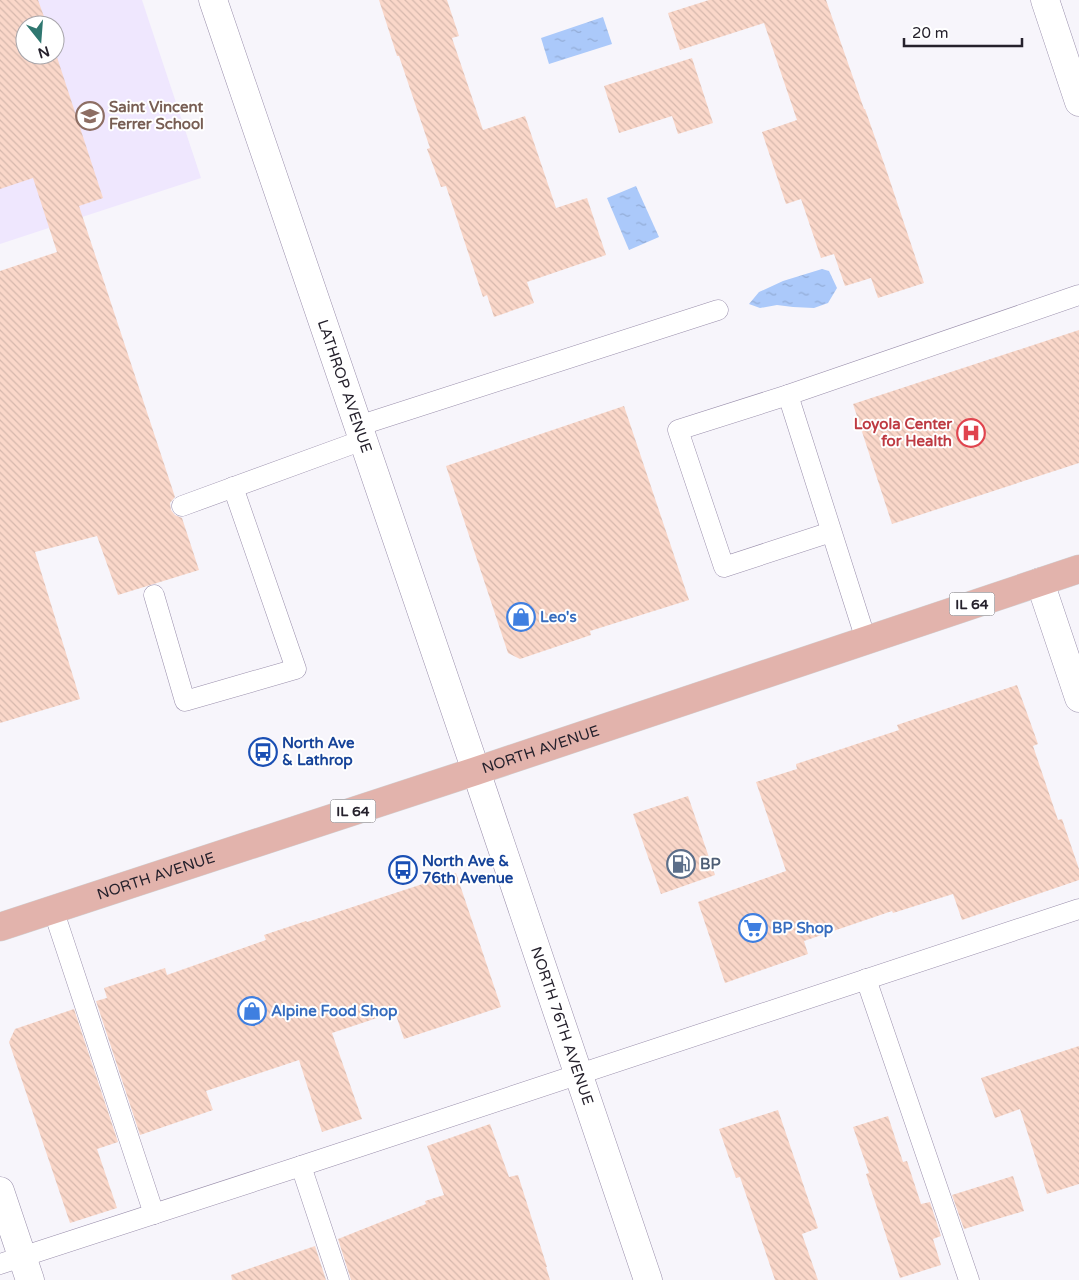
<svg xmlns="http://www.w3.org/2000/svg" width="1079" height="1280" font-family="'Varela Round',sans-serif">
  <defs>
    <pattern id="water-ripples" width="26" height="14" patternUnits="userSpaceOnUse" patternTransform="scale(1.25)"><rect width="26" height="14" fill="#abc9fa"/><path d="M2 4q2-2 4 0t4 0M15 11q2-2 4 0t4 0" fill="none" stroke="#93acd6"/></pattern>
    <pattern id="building-back-hatch" width="6" height="6" patternUnits="userSpaceOnUse" patternTransform="scale(1.25)"><rect width="6" height="6" fill="#fad7c9"/><path d="M-1 5l2 2M0 0l6 6M5-1l2 2" fill="none" stroke="#d6b8ad"/></pattern>
  </defs>
  <rect width="100%" height="100%" fill="#f7f5fb"/>
  <path fill="#efe7fe" fill-rule="evenodd" d="M0,0H142L201,178L0,244ZM25,25H55V55H25Z"/>
  <g fill="url(#water-ripples)">
    <path d="M603,17L612,44L549,64L541,38Z"/>
    <path d="M636,186L659,237L629,250L607,198Z"/>
    <path d="M822,269L829,271L837,288L828,303L814,308L793,307L777,305L760,308L749,304L759,292L783,281Z"/>
  </g>
  <g fill="url(#building-back-hatch)">
    <path d="M0,0H38L47,25H25V55H55V51L103,198L79,206L175,497L170,503L171,510L175,515L182,518L199,570L118,595L97,536L35,552L80,699L0,723V271L57,252L33,178L0,189Z"/>
    <path d="M379,0H447L459,36L452,38L483,130L525,116L556,208L587,198L606,255L527,282L534,303L494,317L487,295L483,297L446,186L441,187L427,149L430,148L399,56H397Z"/>
    <path d="M709,0H826L864,109H865L887,172L924,283L878,298L871,278L845,286L834,254L821,258L801,199L786,204L762,132L797,120L764,23L680,50L668,13Z"/>
    <path d="M692,58L713,123L678,134L672,116L619,133L604,86Z"/>
    <path d="M1079,330V463L892,524L853,404Z"/>
    <path d="M624,406L689,600L590,631L591,635L520,659L508,653L446,466Z"/>
    <path d="M1017,685L1038,744L1033,746L1058,820L1062,819L1079,869V880L962,920L953,894L893,913L892,911L804,941L808,954L725,983L698,902L786,871L756,782L797,769L796,764L899,730L897,725Z"/>
    <path d="M688,796L715,875L661,894L633,814Z"/>
    <path d="M456,873L501,1007L404,1039L395,1012L332,1033L362,1119L322,1132L299,1060L206,1091L213,1110L140,1135L96,1001L107,998L104,988L165,968L167,975L266,940L264,935L306,921L307,922Z"/>
    <path d="M74,1009L118,1142L97,1149L117,1208L70,1223L9,1042L15,1029Z"/>
    <path d="M1079,1046V1184L1047,1194L1020,1109L995,1118L981,1078Z"/>
    <path d="M778,1110L818,1228L802,1234L818,1280H775L740,1177L736,1178L719,1129Z"/>
    <path d="M888,1116L903,1162L907,1161L921,1204L930,1202L941,1236L933,1239L941,1265L900,1278L866,1174L869,1173L853,1127Z"/>
    <path d="M490,1124L509,1177L518,1175L547,1267H546L550,1280H351L338,1239L426,1204L425,1201L444,1195L427,1146Z"/>
    <path d="M1013,1176L1024,1211L964,1229L952,1195Z"/>
    <path d="M315,1246L326,1280H232L231,1275Z"/>
  </g>
  <g fill="none" stroke-linecap="round" stroke-linejoin="round">
    <defs>
      <g id="service">
        <path d="M788,395L866,640"/>
        <path d="M358,426L718,310"/>
        <path d="M182,506L363,440"/>
        <path d="M831,532L724,567L678,430L788,395L1079,295"/>
        <path d="M154,595L185,701L296,669L233,487"/>
        <path d="M53,909L154,1214"/>
        <path d="M866,979L969,1280"/>
        <path d="M301,1166L339,1280"/>
        <path d="M0,1264L301,1166L1079,909"/>
      </g>
      <g id="minor">
        <path d="M1045,0L1079,102"/>
        <path d="M1040,582L1079,698"/>
        <path id="s1" d="M476,771L648,1280"/>
        <path d="M0,1191L30,1280"/>
      </g>
      <g id="tertiary">
        <path id="s2" d="M213,0L476,771"/>
      </g>
      <g id="primary">
        <path id="s3" d="M0,927L476,771L1079,569"/>
      </g>
    </defs>
    <use href="#service" stroke="#998eab" stroke-width="21"/>
    <use href="#minor" stroke="#998eab" stroke-width="29"/>
    <use href="#tertiary" stroke="#998eab" stroke-width="29"/>
    <use href="#primary" stroke="#d3d3d5" stroke-width="29"/>
    <use href="#service" stroke="#fff" stroke-width="20"/>
    <use href="#minor" stroke="#fff" stroke-width="28"/>
    <use href="#tertiary" stroke="#fff" stroke-width="28"/>
    <use href="#primary" stroke="#e2b3ac" stroke-width="28"/>
  </g>
  <defs>
    <symbol id="school-ring" viewBox="-11 -11 22 22"><circle r="9.5" fill="#fff" stroke="#8d6e63" stroke-width="1.5"/><path d="M0-5L7-2L0 1L-7-2ZM-4 1L0 2.5L4 1V4Q0 6-4 4Z" fill="#8d6e63"/></symbol>
    <symbol id="hospital-ring" viewBox="-11 -11 22 22"><circle r="9.5" fill="#fff" stroke="#e0444e" stroke-width="1.5"/><path d="M-5-5h3v3.5h4V-5h3V5h-3V1.5h-4V5h-3Z" fill="#e0444e"/></symbol>
    <symbol id="shop-ring" viewBox="-11 -11 22 22"><circle r="9.5" fill="#fff" stroke="#3f7fe0" stroke-width="1.5"/><path d="M-5-2.5h2.3a2.7 3.5 0 0 1 5.4 0H5L5.5 6h-11ZM-1.5-2.5h3a1.5 2.3 0 0 0-3 0Z" fill="#3f7fe0"/></symbol>
    <symbol id="bus-ring" viewBox="-11 -11 22 22"><circle r="9.5" fill="#fff" stroke="#1a4fb4" stroke-width="1.5"/><path d="M-5-6H5V4H4V6H2V4H-2V6H-4V4H-5ZM-3.5-4V0h7V-4ZM-3.5 1.2v1.5H-2V1.2ZM2 1.2v1.5H3.5V1.2Z" fill="#1a4fb4"/></symbol>
    <symbol id="fuel-ring" viewBox="-11 -11 22 22"><circle r="9.5" fill="#fff" stroke="#5c6f8a" stroke-width="1.5"/><path d="M-5.5-6h7V0h2V4h1.3V-2.5L3-4.5l.8-.8L6-3V5H2.5V1h-1V6h-7ZM-4.2-4.7v3.2H.2V-4.7Z" fill="#5c6f8a"/></symbol>
    <symbol id="supermarket-ring" viewBox="-11 -11 22 22"><circle r="9.5" fill="#fff" stroke="#3f7fe0" stroke-width="1.5"/><path d="M-6-5.5h2.5l.6 2H6L4.5 2H-2.5L-4.4-4H-6ZM-1.5 3.2a1.3 1.3 0 1 0 .1 0ZM3 3.2a1.3 1.3 0 1 0 .1 0Z" fill="#3f7fe0"/></symbol>
  </defs>
  <g fill-rule="evenodd">
    <use href="#school-ring" x="74" y="100" width="32" height="32"/>
    <use href="#hospital-ring" x="955" y="417" width="32" height="32"/>
    <use href="#shop-ring" x="505" y="601" width="32" height="32"/>
    <use href="#bus-ring" x="247" y="736" width="32" height="32"/>
    <use href="#fuel-ring" x="665" y="848" width="32" height="32"/>
    <use href="#bus-ring" x="387" y="854" width="32" height="32"/>
    <use href="#supermarket-ring" x="737" y="912" width="32" height="32"/>
    <use href="#shop-ring" x="236" y="995" width="32" height="32"/>
  </g>
  <g text-anchor="middle" dominant-baseline="central" stroke-width="4" stroke-linejoin="round" paint-order="stroke">
    <g fill="#fff" stroke="#66646b" stroke-width="1">
      <rect x="949.5" y="592.5" width="45" height="23" rx="4"/>
      <rect x="330.5" y="799.5" width="45" height="23" rx="4"/>
    </g>
    <g font-size="14" font-weight="bold" fill="#25212c">
      <text x="972" y="604">IL 64</text>
      <text x="353" y="811">IL 64</text>
    </g>
    <g font-size="15" font-weight="bold" fill="#785e54" stroke="#fff" text-anchor="start">
      <text x="109" y="107">Saint Vincent<tspan x="109" dy="17">Ferrer School</tspan></text>
    </g>
    <g font-size="15" fill="#25212c" stroke="#fff">
      <text stroke="none"><textPath href="#s2" startOffset="408">LATHROP AVENUE</textPath></text>
      <text stroke="none"><textPath href="#s3" startOffset="569">NORTH AVENUE</textPath></text>
      <text stroke="none"><textPath href="#s3" startOffset="164">NORTH AVENUE</textPath></text>
      <text stroke="none"><textPath href="#s1" startOffset="269">NORTH 76TH AVENUE</textPath></text>
    </g>
    <g font-size="15" font-weight="bold" fill="#be3a42" stroke="#fff" text-anchor="end">
      <text x="952" y="424">Loyola Center<tspan x="952" dy="17">for Health</tspan></text>
    </g>
    <g font-size="15" font-weight="bold" fill="#366cbe" stroke="#fff" text-anchor="start">
      <text x="540" y="617">Leo's</text>
      <text x="772" y="928">BP Shop</text>
      <text x="271" y="1011">Alpine Food Shop</text>
    </g>
    <g font-size="15" font-weight="bold" fill="#164399" stroke="#fff" text-anchor="start">
      <text x="282" y="743">North Ave<tspan x="282" dy="17">&amp; Lathrop</tspan></text>
      <text x="422" y="861">North Ave &amp;<tspan x="422" dy="17">76th Avenue</tspan></text>
    </g>
    <g font-size="15" font-weight="bold" fill="#4e5e75" stroke="#fff" text-anchor="start">
      <text x="700" y="864">BP</text>
    </g>
  </g>
  <g transform="translate(40 40) rotate(163)"><circle r="24" fill="#ffffff" stroke="#a8a6ab"/>
  <path d="M0-4L9 19L0 12L-9 19Z" fill="#2f7770"/>
  <text y="-8" font-size="14" font-weight="bold" text-anchor="middle" fill="#25212c">N</text>
  </g>
  <path d="M904 38v8h118v-8" fill="none" stroke="#25212c" stroke-width="2.5"/>
  <text x="912" y="38" font-size="15" fill="#25212c" stroke="#ffffff" stroke-width="4" paint-order="stroke">20 m</text>
</svg>
